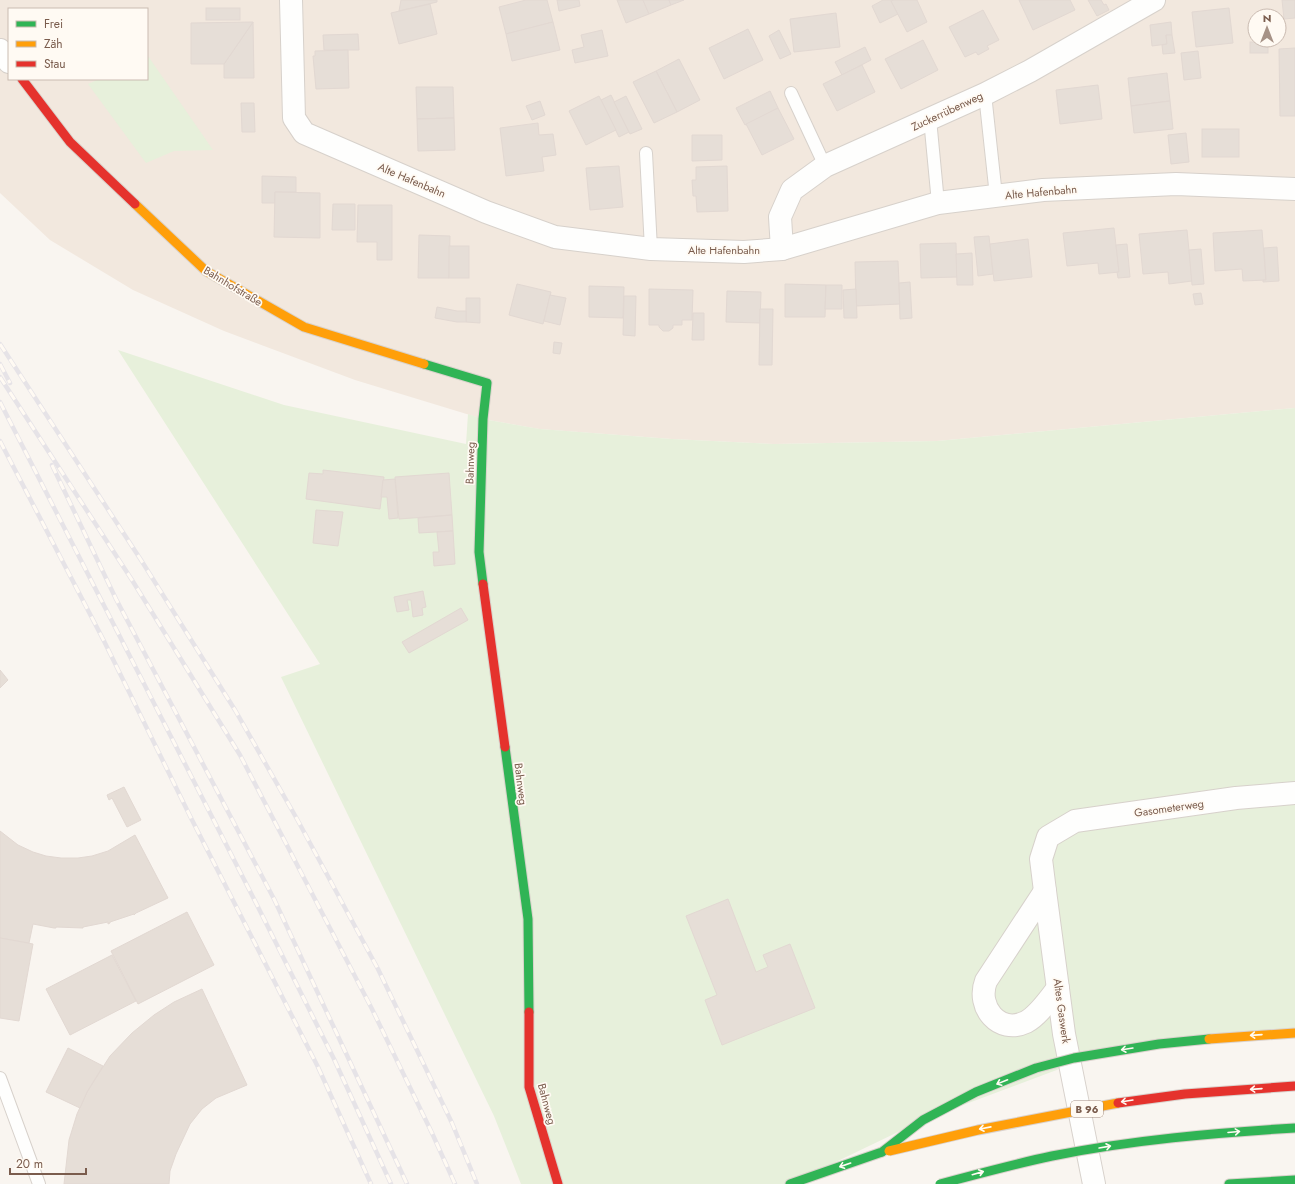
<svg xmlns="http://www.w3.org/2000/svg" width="1295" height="1184" font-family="Jost,sans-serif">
  <rect width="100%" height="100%" fill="#f9f5f0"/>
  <path fill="#f2e8de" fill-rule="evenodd" d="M0,0H1295V408L937,441L774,444L672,439L539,429L483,419L355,380L224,331L133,290L50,240L0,193ZM9,9H147V79H9ZM1255,16H1279V40H1255Z"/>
  <g fill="#e7f0db">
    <path d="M148,56L213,150L174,151L146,163L88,84L99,79H147Z"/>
    <path d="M118,350L284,405L466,444L468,414L483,419L540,429L672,439L774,444L937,441L1295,408V1033L1102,1053L923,1120L790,1184H521L494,1116L281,677L320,664Z"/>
  </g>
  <g fill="#e6ded7" stroke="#e2d8d2">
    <path d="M401,0H437V2L399,11Z"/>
    <path d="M526,0H547L553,22L506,34L499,7Z"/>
    <path d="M557,0H579L580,6L559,11Z"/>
    <path d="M617,0H643L649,14L626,23Z"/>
    <path d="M643,0H669L671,5L649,14Z"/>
    <path d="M669,0H684L671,5Z"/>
    <path d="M883,0H891L898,14L880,23L872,6Z"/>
    <path d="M894,0H917L927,22L907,32L891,1Z"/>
    <path d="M1019,0H1070L1075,10L1033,30Z"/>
    <path d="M1088,0H1101L1104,5L1106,4L1109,10L1097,16Z"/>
    <path d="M1282,0H1295V18L1284,19Z"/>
    <path d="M430,4L437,34L399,44L391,13Z"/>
    <rect x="206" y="8" width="34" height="12"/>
    <path d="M1229,8L1233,43L1196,47L1192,12Z"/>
    <path d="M983,10L999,40L987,46L989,49L978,55L976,52L965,57L949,27Z"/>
    <path d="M836,13L840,47L794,52L790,19Z"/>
    <path d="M253,22L254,78H224V64Z"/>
    <path d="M253,22L224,64H191V23Z"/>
    <path d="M553,22L560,50L512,61L506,34Z"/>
    <path d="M1171,22L1172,35H1166L1167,44L1152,46L1150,25Z"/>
    <path d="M748,29L763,60L724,79L709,48Z"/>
    <path d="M602,30L608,56L575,63L572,50L584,47L581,35Z"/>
    <path d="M779,30L791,54L780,59L769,36Z"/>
    <path d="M358,34L359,50H324L323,35Z"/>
    <path d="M1166,35H1172L1175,53L1163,54L1162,45L1167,44Z"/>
    <path d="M923,40L938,70L901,89L885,59Z"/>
    <rect x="1250" y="42" width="18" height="11"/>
    <path d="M865,47L871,60L842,75L835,62Z"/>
    <path d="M1295,48V116H1280L1279,49Z"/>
    <path d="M348,50L349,88L316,89L313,56H315V51Z"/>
    <path d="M1198,51L1201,78L1184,80L1181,53Z"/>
    <path d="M679,59L700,100L677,112L656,71Z"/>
    <path d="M862,65L875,92L837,111L823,84Z"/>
    <path d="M656,71L677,112L654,123L633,82Z"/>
    <path d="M1167,73L1170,101L1131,106L1128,78Z"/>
    <path d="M1098,85L1102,119L1060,124L1056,90Z"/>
    <path d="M416,87H453L454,118L417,119Z"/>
    <path d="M770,91L778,108L745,125L736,108Z"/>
    <path d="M611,95L629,132L619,137L601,100Z"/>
    <path d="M599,96L616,130L586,145L569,111Z"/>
    <path d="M626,96L642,129L630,134L614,102Z"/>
    <path d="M540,101L545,115L532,120L526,106Z"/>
    <path d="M1170,101L1173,129L1134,133L1131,106Z"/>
    <path d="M241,103H254L255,132H242Z"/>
    <path d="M778,108L794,139L762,155L746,124Z"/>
    <path d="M454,118L455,150L418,151L417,119Z"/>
    <path d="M538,123L539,135L553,134L556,155L542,157L544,171L506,176L500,128Z"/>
    <rect x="1202" y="129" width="37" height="28"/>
    <path d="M1186,133L1189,162L1171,164L1168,135Z"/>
    <path d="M692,135H722V160L692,161Z"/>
    <path d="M619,166L623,207L590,210L586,168Z"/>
    <path d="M727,166L728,211L697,212L696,196H693L692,180H696V167Z"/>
    <path d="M262,176L296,177V192H275V203H262Z"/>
    <path d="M275,192L320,193V238L274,237Z"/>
    <path d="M333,204H355V230H332Z"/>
    <path d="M358,205H392V260H377V242H357Z"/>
    <path d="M1114,228L1119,272L1099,274L1098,263L1067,266L1063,233Z"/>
    <path d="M1187,230L1192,281L1169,284L1168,272L1143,274L1139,234Z"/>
    <path d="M1262,230L1266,280L1243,281L1242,269L1215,271L1213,233Z"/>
    <path d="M419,235L450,236L449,278H418Z"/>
    <path d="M989,236L993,274L978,276L974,237Z"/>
    <path d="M1028,239L1032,277L994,281L990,244Z"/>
    <path d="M956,243L957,277L921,278L920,244Z"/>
    <path d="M1127,244L1130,277L1118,278L1117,272H1119L1116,245Z"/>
    <rect x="449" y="246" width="20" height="32"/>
    <path d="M1277,247L1279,281L1263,282V280H1266L1264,248Z"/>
    <path d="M1201,249L1204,284L1192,285L1189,250Z"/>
    <path d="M972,253L973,285H957L956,254Z"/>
    <path d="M898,261L900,304L856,306L855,262Z"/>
    <path d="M910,282L912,318L900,319L899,283Z"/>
    <path d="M517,284L551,292L543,324L509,315Z"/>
    <path d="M785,284L826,285L825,317H785Z"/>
    <path d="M826,285H842V309H825Z"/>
    <path d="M589,286L624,287L623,318L589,317Z"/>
    <path d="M649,289L693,290L692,320H682V325H673V328L669,331H663L659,327V325H649Z"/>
    <path d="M856,289L857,318H844L843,290Z"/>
    <path d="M727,291L761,292L760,323L726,322Z"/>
    <path d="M1201,293L1203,304L1195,305L1193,294Z"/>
    <path d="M550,295L566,298L560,325L544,321Z"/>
    <path d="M624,296H636L635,336L623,335Z"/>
    <path d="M466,298H480V323L466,322Z"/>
    <path d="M437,307L457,311H466V322H457L435,318Z"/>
    <path d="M760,309H773L772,365H759Z"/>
    <path d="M693,313H704V340H692Z"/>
    <path d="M554,342L562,343L560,354L553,353Z"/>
    <path d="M323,470L384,477L380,509L306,499L309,473L323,474Z"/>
    <path d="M449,473L452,515L399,519L395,477Z"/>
    <path d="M395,479L398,518L389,519L387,497H381L383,480Z"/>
    <path d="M316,510L343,512L338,546L313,543Z"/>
    <path d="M452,515L453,531L419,533L418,518Z"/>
    <path d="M453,531L455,564L434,566L433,552H439L437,532Z"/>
    <path d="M423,591L426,607L422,608L423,615L413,617L411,600H407L409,610L397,612L394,597Z"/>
    <path d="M461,608L468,620L409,653L402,642Z"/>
    <path d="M0,670L8,680L0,688Z"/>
    <path d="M124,787L141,820L127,827L112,798L109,800L107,795Z"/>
    <path d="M0,831L18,845L33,852L46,856L61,858H78L92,856L108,851L135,835L168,898L136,913L134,915V914L110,922V923L108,924V922L83,927V928L56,927V928H54L33,924L29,943L0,938Z"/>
    <path d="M728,899L756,972L768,967L763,955L790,944L815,1008L722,1045L705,1000L717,995L686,916Z"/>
    <path d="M187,912L214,965L138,1004L111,951Z"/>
    <path d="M0,938L33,944L19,1021L0,1018Z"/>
    <path d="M112,955L136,1001L70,1035L46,989Z"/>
    <path d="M202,989L247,1085L216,1098L202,1109L190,1124L176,1154L170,1171L169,1184H64L69,1140L77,1114L87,1092L110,1056L132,1033L154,1015L174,1002Z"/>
    <path d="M68,1048L103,1066L87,1092L80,1108L46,1092Z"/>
  </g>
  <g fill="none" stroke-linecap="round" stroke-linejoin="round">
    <defs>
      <g id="lane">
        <path d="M791,93L825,166"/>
        <path d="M985,94L996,196"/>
        <path d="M930,119L938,203"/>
        <path d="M646,153L651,249"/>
        <path d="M0,1078L39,1184"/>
      </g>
      <g id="street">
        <path d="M291,0L294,118L304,133L486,212L555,237L651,249L744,252L782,249L938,203L1043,190L1176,184L1295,189"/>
        <path d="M0,50L9,62"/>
        <path d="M782,249L780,217L792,190L825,166L985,94L1030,71L1154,0"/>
        <path d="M1045,891L986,981C976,1007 999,1035 1026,1022C1039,1015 1049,999 1058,988"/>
        <path d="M1094,1184L1064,1034L1045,891L1041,859L1048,837L1075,821L1236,798L1295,793"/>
      </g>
      <g id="fast">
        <path d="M424,364L487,383L483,419L479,552L483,584"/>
        <path d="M505,747L528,919L529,1012"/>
        <path d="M790,1184L882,1152"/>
        <path d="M1229,1184L1295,1180"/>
      </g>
      <path id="slow" d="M135,204L206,271L304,327L424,364"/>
      <g id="jam">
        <path d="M22,79L70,142L135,204"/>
        <path d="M483,584L505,747"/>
        <path d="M529,1012V1087L558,1184"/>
      </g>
    </defs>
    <use href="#lane" stroke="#d7d1cb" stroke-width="14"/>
    <use href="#street" stroke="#d7d1cb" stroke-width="24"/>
    <use href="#fast" stroke="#d9d2cb" stroke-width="11"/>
    <use href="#slow" stroke="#d9d2cb" stroke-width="11"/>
    <use href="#jam" stroke="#d9d2cb" stroke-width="11"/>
    <use href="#lane" stroke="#fefefd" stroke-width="12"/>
    <use href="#street" stroke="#fefefd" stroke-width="22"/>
    <use href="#fast" stroke="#30b455" stroke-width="9"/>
    <use href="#slow" stroke="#ff9f0a" stroke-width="9"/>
    <use href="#jam" stroke="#e5322d" stroke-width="9"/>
    <defs>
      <g id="rail">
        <path d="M0,344L141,560L235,710L297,819L378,969L452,1123L477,1184"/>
        <path d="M0,364L10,383"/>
        <path d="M0,377L132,580L240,755L372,1009L432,1133L455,1184"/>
        <path d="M0,402L255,901L334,1059L391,1184"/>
        <path d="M0,441L104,641L191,818L318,1067L371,1184"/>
        <path d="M52,465L116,599L274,899L407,1184"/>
      </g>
    </defs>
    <use href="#rail" stroke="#e6e3e7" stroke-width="4.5"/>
    <use href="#rail" stroke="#fffaf3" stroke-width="3" stroke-dasharray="9" stroke-linecap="butt"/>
    <defs>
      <g id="fast-bridge">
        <path d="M882,1152L923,1120L976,1092L1036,1068L1074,1058L1159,1044L1209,1039"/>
        <path d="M940,1184C977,1174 1014,1164 1052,1156C1132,1140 1213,1133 1295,1128"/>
      </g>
      <g id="slow-bridge">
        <path d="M1209,1039L1295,1033"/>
        <path d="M889,1151L978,1130L1118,1103"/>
      </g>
      <path id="jam-bridge" d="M1118,1103L1185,1094L1295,1086"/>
    </defs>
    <use href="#fast-bridge" stroke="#dad1cc" stroke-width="11" stroke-linecap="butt"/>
    <use href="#slow-bridge" stroke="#dad1cc" stroke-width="11" stroke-linecap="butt"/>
    <use href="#jam-bridge" stroke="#dad1cc" stroke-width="11" stroke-linecap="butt"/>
    <use href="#fast-bridge" stroke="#30b455" stroke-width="9"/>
    <use href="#slow-bridge" stroke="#ff9f0a" stroke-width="9"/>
    <use href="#jam-bridge" stroke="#e5322d" stroke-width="9"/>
  </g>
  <defs><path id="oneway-shaft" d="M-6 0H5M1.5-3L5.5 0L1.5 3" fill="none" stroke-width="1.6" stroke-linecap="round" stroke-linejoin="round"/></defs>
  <g stroke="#fffaf3">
    <use href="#oneway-shaft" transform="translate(1256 1035) rotate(176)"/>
    <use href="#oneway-shaft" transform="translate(1127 1049) rotate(171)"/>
    <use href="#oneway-shaft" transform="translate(1002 1082) rotate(158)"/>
    <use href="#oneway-shaft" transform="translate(1256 1089) rotate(176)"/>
    <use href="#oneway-shaft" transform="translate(1127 1101) rotate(171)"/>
    <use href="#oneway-shaft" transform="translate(985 1128) rotate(169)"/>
    <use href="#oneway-shaft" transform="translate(1234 1132) rotate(-5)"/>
    <use href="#oneway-shaft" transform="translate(1105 1147) rotate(-10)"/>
    <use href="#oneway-shaft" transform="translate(845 1165) rotate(161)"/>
    <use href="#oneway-shaft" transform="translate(978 1173) rotate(-16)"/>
  </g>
  <g text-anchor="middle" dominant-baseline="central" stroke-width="3.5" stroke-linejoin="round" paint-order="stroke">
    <rect fill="#fffaf3" stroke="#a28b7f" stroke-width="1" x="1071" y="1101" width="32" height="16" rx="3"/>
    <g font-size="10" font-weight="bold" fill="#7a5c4d">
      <text x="1087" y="1109">B 96</text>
    </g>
    <g font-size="11" fill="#7a5c4d" stroke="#fffaf3">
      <text transform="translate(947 111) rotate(-25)">Zuckerrübenweg</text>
      <text transform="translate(412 180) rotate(23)">Alte Hafenbahn</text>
      <text transform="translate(1041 192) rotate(-5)">Alte Hafenbahn</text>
      <text x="724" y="250">Alte Hafenbahn</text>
      <text transform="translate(233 286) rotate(31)">Bahnhofstraße</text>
      <text transform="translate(470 463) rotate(-88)">Bahnweg</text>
      <text transform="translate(521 784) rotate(83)">Bahnweg</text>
      <text transform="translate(1169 808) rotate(-8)">Gasometerweg</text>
      <text transform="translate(1062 1011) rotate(82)">Altes Gaswerk</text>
      <text transform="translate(547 1104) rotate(75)">Bahnweg</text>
    </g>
  </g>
  <rect x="8" y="8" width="140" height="72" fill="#fffaf3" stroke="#cabbb1"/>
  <rect x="16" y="21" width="20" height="6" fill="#30b455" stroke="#cabbb1"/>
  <text x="44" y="28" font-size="12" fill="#7a5c4d">Frei</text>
  <rect x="16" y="41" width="20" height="6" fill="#ff9f0a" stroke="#cabbb1"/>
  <text x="44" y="48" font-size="12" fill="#7a5c4d">Zäh</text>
  <rect x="16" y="61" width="20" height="6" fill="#e5322d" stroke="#cabbb1"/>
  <text x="44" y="68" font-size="12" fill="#7a5c4d">Stau</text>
  <g transform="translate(1267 28)"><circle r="19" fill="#fffaf3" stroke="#cabbb1"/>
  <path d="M0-3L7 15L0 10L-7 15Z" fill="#a69286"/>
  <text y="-6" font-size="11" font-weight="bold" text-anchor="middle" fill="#7a5c4d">N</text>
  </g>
  <path d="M10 1168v6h76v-6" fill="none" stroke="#7a5c4d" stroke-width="2"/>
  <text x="16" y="1168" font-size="12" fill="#7a5c4d" stroke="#fffaf3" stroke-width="3" paint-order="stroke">20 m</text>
</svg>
